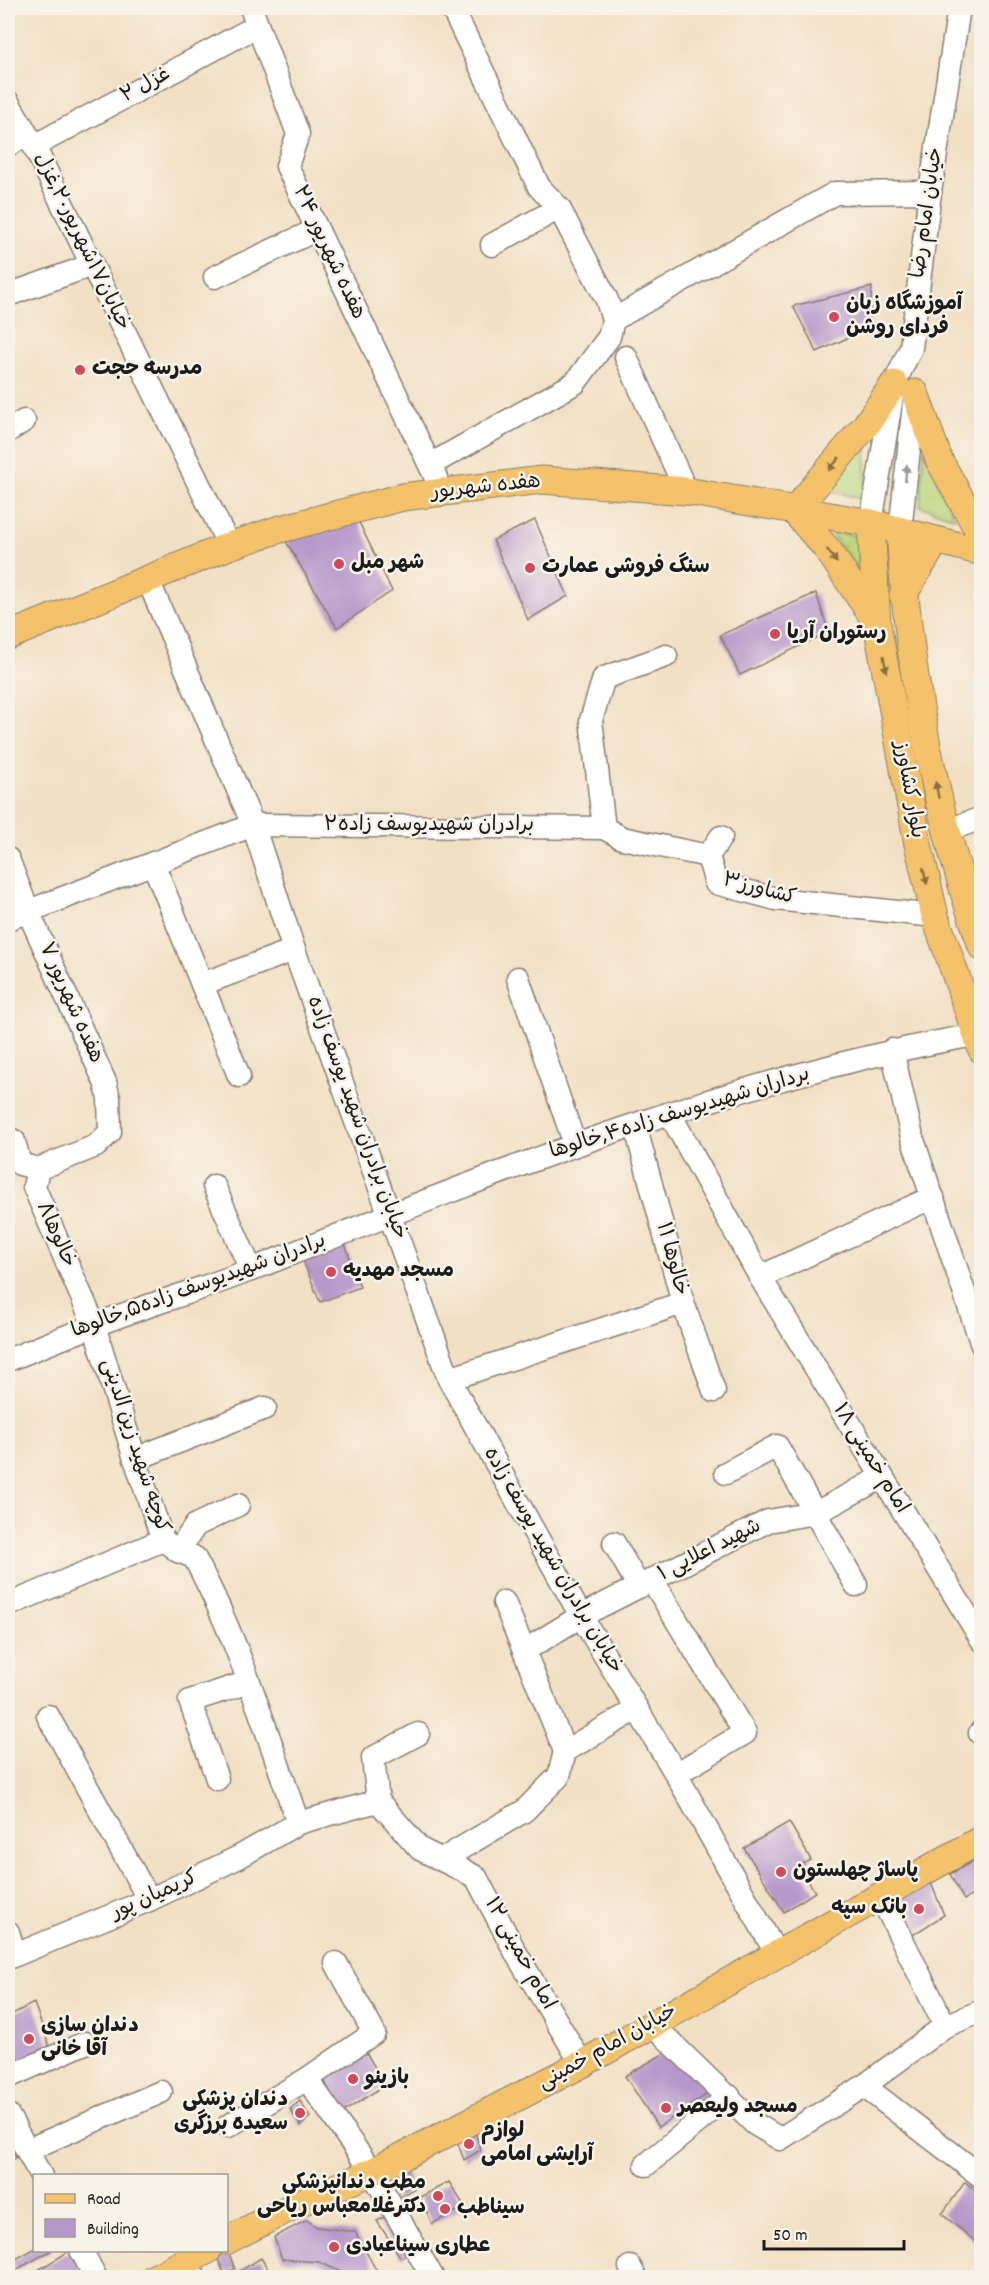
<svg xmlns="http://www.w3.org/2000/svg" width="989" height="2285" viewBox="0 0 989 2285" font-family="Dekko,'Playpen Sans Arabic',sans-serif">
	<rect width="100%" height="100%" fill="#f7f3e8"/>
	<filter id="ink" filterUnits="userSpaceOnUse"><feTurbulence type="fractalNoise" baseFrequency=".0167" numOctaves="2"/><feDisplacementMap in="SourceGraphic" scale="12" xChannelSelector="R" yChannelSelector="G"/><feConvolveMatrix kernelMatrix="1 2 1 2 8 2 1 2 1" color-interpolation-filters="sRGB"/></filter>
	<filter id="wash" filterUnits="userSpaceOnUse"><feTurbulence type="fractalNoise" baseFrequency=".008" numOctaves="4" result="noise"/><feDisplacementMap in="SourceGraphic" scale="24" xChannelSelector="R" yChannelSelector="G"/><feGaussianBlur stdDeviation="1.35" result="paint"/><feColorMatrix in="noise" values="0 0 0 0 0 0 0 0 0 0 0 0 0 0 0 0 0 1.4 0 .05"/><feComposite in="paint" operator="in"/></filter>
	<g filter="url(#wash)">
		<rect width="100%" height="100%" fill="#f2e0c4"/>
		<!-- green -->
		<g fill="#bbd67b" stroke="#6c794c" stroke-width="1.5">
			<path d="M867,443l-2,57 -39,-11z"/>
			<path d="M924,448l31,70 -35,-12z"/>
			<path d="M829,531l29,5 4,40z"/>
		</g>
		<g id="blocks">
			<!-- building -->
			<g fill="#b698cb">
				<path d="M872,287l-3,41 -52,24 -24,-46z"/>
				<path d="M357,518l35,73 -55,37 -53,-90z"/>
				<path d="M535,520l33,76 -40,24 -35,-80z"/>
				<path d="M816,593l13,39 -89,43 -20,-40z"/>
				<path d="M345,1244l15,43 -40,15 -18,-44z"/>
				<path d="M789,1822l22,38 -12,5 16,27 -31,20 -40,-64z"/>
				<path d="M981,1857v33l-17,10 -14,-26z"/>
				<path d="M931,1883l13,32 -36,23 -15,-34z"/>
				<path d="M34,2003l16,45 -31,13 -11,-30v-15z"/>
				<path d="M363,2047l22,38 -43,28 -22,-40z"/>
				<path d="M672,2049l44,39 -58,39 -33,-51z"/>
				<path d="M300,2101l10,16 -9,9 -11,-17z"/>
				<path d="M473,2127l8,23 -17,10 -8,-22z"/>
				<path d="M8,2142l8,16 -8,4z"/>
				<path d="M401,2165l13,24 -17,10 -11,-25z"/>
				<path d="M449,2182l16,25 -33,17 -12,-27z"/>
				<path d="M965,2182l16,13v51l-39,-32z"/>
				<path d="M392,2213l21,37 -12,8 -24,-37z"/>
				<path d="M307,2220l10,7 38,5 25,45h-28l-33,-15 -37,-3 -8,-22z"/>
				<path d="M34,2249l18,1 -36,20 -4,-9z"/>
				<path d="M71,2250l14,27h-63l8,-2z"/>
				<path d="M228,2251l7,18 -11,4 -7,-17z"/>
				<path d="M261,2258l12,19h-43z"/>
			</g>
		</g>
	</g>
	<g filter="url(#ink)">
		<use href="#blocks" fill-opacity="0" stroke="#877e70" stroke-width="1.5"/>
		<g fill="none" stroke-linecap="round" stroke-linejoin="round">
			<defs>
				<g id="minor">
					<path d="M251,8l47,126 -11,32 149,312"/>
					<path d="M8,102l26,44 195,400"/>
					<path d="M8,145l18,-10"/>
					<path d="M34,146l223,-120"/>
					<path d="M492,245l67,-37"/>
					<path d="M215,277l101,-47"/>
					<path d="M8,295l84,-30"/>
					<path d="M613,320l222,-127 95,-1"/>
					<path d="M626,357l60,134"/>
					<path d="M8,431l16,-10"/>
					<path d="M430,465l145,-82 34,-46 4,-17 -6,-20 -48,-92 -20,-21 -87,-179"/>
					<path d="M871,523l23,-139 17,-36 19,-156 29,-184"/>
					<path d="M900,531l15,-137"/>
					<path d="M148,580l105,245 41,125 155,429 132,237 95,158 100,179"/>
					<path d="M604,828l-13,-108 13,-42 62,-22"/>
					<path d="M945,831l37,-13"/>
					<path d="M708,856l13,-19"/>
					<path d="M8,859l20,52 77,171 4,16 1,34 -14,14 -58,23 -4,18 60,138 41,134 28,81 15,11 16,6c45,84 73,176 104,266"/>
					<path d="M153,863l86,213"/>
					<path d="M8,919l245,-94 351,3 18,10 86,18 8,27 60,16 159,17"/>
					<path d="M518,978l57,167"/>
					<path d="M202,984l92,-34"/>
					<path d="M892,1050l20,87 70,208"/>
					<path d="M670,1114l90,163 222,363"/>
					<path d="M635,1125l48,178 31,88"/>
					<path d="M8,1138l6,3 6,23 18,5"/>
					<path d="M214,1186l37,84"/>
					<path d="M760,1277l173,-80"/>
					<path d="M8,1360c28,-11 56,-23 85,-34 53,-21 108,-36 160,-57 235,-93 472,-190 722,-234"/>
					<path d="M449,1379l234,-76"/>
					<path d="M135,1459l130,-51"/>
					<path d="M726,1473l51,-27 79,139"/>
					<path d="M614,1543l25,44"/>
					<path d="M178,1551l18,-26 42,-20"/>
					<path d="M652,1580l93,153 -69,41"/>
					<path d="M504,1602l61,149"/>
					<path d="M8,1605l155,-65"/>
					<path d="M524,1651l57,-35 187,-95 48,-8 66,-36"/>
					<path d="M48,1716l101,184"/>
					<path d="M980,1733l2,-1"/>
					<path d="M565,1751l72,-42"/>
					<path d="M217,1779l-27,-78 59,-19"/>
					<path d="M378,1801l-5,-43 45,-24"/>
					<path d="M443,1859l81,-48 35,-35 6,-25"/>
					<path d="M880,1895l65,131"/>
					<path d="M8,1932l7,23"/>
					<path d="M8,1958l141,-58 90,-43 59,-34 80,-22 42,48 56,28 41,78 65,109"/>
					<path d="M653,2025l102,99 25,15 84,-53 81,-60 37,-15"/>
					<path d="M8,2077l77,-34"/>
					<path d="M307,2079l65,93 61,106"/>
					<path d="M864,2086l118,91"/>
					<path d="M8,2115l33,61"/>
					<path d="M228,2126l79,-47 67,-46 -38,-70"/>
					<path d="M27,2150l134,-58"/>
					<path d="M646,2165l83,-69"/>
					<path d="M81,2250l15,28"/>
					<path d="M180,2265l15,13"/>
					<path d="M630,2267l6,11"/>
				</g>
				<g id="major">
					<path d="M915,393l24,67 43,77"/>
					<path d="M871,523l6,101 41,220 17,72 47,134"/>
					<path d="M900,531c8,141 35,282 82,416"/>
					<path d="M903,595l33,-54"/>
					<path d="M875,620l-47,-70 -34,-39 72,-86 28,-41"/>
					<path d="M8,636l221,-90 48,-16 126,-33 139,-17 144,11 185,32 111,29"/>
					<path d="M226,2241l69,-36 77,-33 210,-108 400,-225"/>
					<path d="M154,2278l54,-28"/>
				</g>
			</defs>
			<!-- minor casing -->
			<use href="#minor" stroke="#877e70" stroke-width="25"/>
			<!-- major casing -->
			<use href="#major" stroke="#877e70" stroke-width="29"/>
			<!-- minor -->
			<use href="#minor" stroke="#fff" stroke-width="22"/>
			<!-- major -->
			<use href="#major" stroke="#f4c26a" stroke-width="27"/>
		</g>
		<!-- one-way arrows -->
		<defs><path id="oneway-solid" d="M-6-.8H1V-3.2L6.5 0L1 3.2V.8H-6Z" transform="scale(1.5)"/></defs>
		<g fill="#886f43">
			<use href="#oneway-solid" transform="translate(834 464) rotate(130)"/>
			<use href="#oneway-solid" transform="translate(832 556) rotate(54)"/>
			<use href="#oneway-solid" transform="translate(885 664) rotate(80)"/>
			<use href="#oneway-solid" transform="translate(937 790) rotate(-101)"/>
			<use href="#oneway-solid" transform="translate(925 876) rotate(76)"/>
		</g>
		<use fill="#999" href="#oneway-solid" transform="translate(906 473) rotate(-84)"/>
	</g>
	<!-- markers -->
	<g fill="#d1495b" stroke="#f7f3e8" stroke-width="2">
		<circle cx="834" cy="317" r="6"/>
		<circle cx="80" cy="370" r="6"/>
		<circle cx="339" cy="564" r="6"/>
		<circle cx="530" cy="568" r="6"/>
		<circle cx="775" cy="634" r="6"/>
		<circle cx="331" cy="1272" r="6"/>
		<circle cx="781" cy="1872" r="6"/>
		<circle cx="919" cy="1909" r="6"/>
		<circle cx="29" cy="2039" r="6"/>
		<circle cx="353" cy="2079" r="6"/>
		<circle cx="666" cy="2108" r="6"/>
		<circle cx="300" cy="2113" r="6"/>
		<circle cx="469" cy="2144" r="6"/>
		<circle cx="438" cy="2196" r="6"/>
		<circle cx="445" cy="2209" r="6"/>
		<circle cx="334" cy="2247" r="6"/>
	</g>
	<g text-anchor="middle" dominant-baseline="central" stroke-width="5" stroke-linejoin="round" paint-order="stroke">
		<!-- street labels -->
		<g font-size="21" fill="#1c1c1c" stroke="#f7f3e8">
			<text transform="translate(146 86) rotate(-28)">غزل ۲</text>
			<text transform="translate(928 213) rotate(-82)">خیابان امام رضا</text>
			<text transform="translate(81 242) rotate(64)">خیابان۱۷شهریور۲۰,غزل</text>
			<text transform="translate(328 253) rotate(65)">هفده شهریور ۲۴</text>
			<text transform="translate(486 488) rotate(-6)">هفده شهریور</text>
			<text transform="translate(908 790) rotate(80)">بلوار کشاورز</text>
			<text x="429" y="826">برادران شهیدیوسف زاده۲</text>
			<text transform="translate(759 890) rotate(15)">کشاورز۳</text>
			<text transform="translate(70 1003) rotate(66)">هفده شهریور ۷</text>
			<text transform="translate(680 1114) rotate(-17)">برداران شهیدیوسف زاده۴,خالوها</text>
			<text transform="translate(356 1118) rotate(70)">خیابان برادران شهید یوسف زاده</text>
			<text transform="translate(55 1235) rotate(66)">خالوها۸</text>
			<text transform="translate(671 1259) rotate(75)">خالوها ۱۱</text>
			<text transform="translate(199 1287) rotate(-20)">برادران شهیدیوسف زاده۵,خالوها</text>
			<text transform="translate(134 1446) rotate(72)">کوچه شهید زین الدینی</text>
			<text transform="translate(870 1459) rotate(58)">امام خمینی ۱۸</text>
			<text transform="translate(710 1551) rotate(-27)">شهید اعلایی ۱</text>
			<text transform="translate(552 1561) rotate(60)">خیابان برادران شهید یوسف زاده</text>
			<text transform="translate(155 1896) rotate(-24)">کریمیان پور</text>
			<text transform="translate(519 1954) rotate(61)">امام خمینی ۱۲</text>
			<text transform="translate(608 2048) rotate(-29)">خیابان امام خمینی</text>
		</g>
		<!-- poi labels -->
		<g font-size="21" font-weight="bold" fill="#1c1c1c" stroke="#f7f3e8" text-anchor="start">
			<text x="846" y="305">آموزشگاه زبان<tspan x="846" dy="24">فردای روشن</tspan></text>
			<text x="92" y="370">مدرسه حجت</text>
			<text x="351" y="564">شهر مبل</text>
			<text x="542" y="568">سنگ فروشی عمارت</text>
			<text x="787" y="634">رستوران آریا</text>
			<text x="343" y="1272">مسجد مهدیه</text>
			<text x="793" y="1872">پاساژ چهلستون</text>
			<text x="907" y="1909" text-anchor="end">بانک سپه</text>
			<text x="41" y="2027">دندان سازی<tspan x="41" dy="24">آقا خانی</tspan></text>
			<text x="365" y="2079">بازینو</text>
			<text x="288" y="2101" text-anchor="end">دندان پزشکی<tspan x="288" dy="24">سعیده برزگری</tspan></text>
			<text x="678" y="2108">مسجد ولیعصر</text>
			<text x="481" y="2132">لوازم<tspan x="481" dy="24">آرایشی امامی</tspan></text>
			<text x="426" y="2184" text-anchor="end">مطب دندانپزشکی<tspan x="426" dy="24">دکترغلامعباس ریاحی</tspan></text>
			<text x="457" y="2209">سیناطب</text>
			<text x="346" y="2247">عطاری سیناعبادی</text>
		</g>
	</g>
	<!-- margin -->
	<rect width="989" height="2285" fill="none" stroke="#f7f3e8" stroke-width="30"/>
	<!-- legend -->
	<rect x="33" y="2174" width="195" height="78" fill="#f7f3e8" stroke="#9f9d96" stroke-width="1.5"/>
	<rect x="45" y="2194" width="30" height="9" fill="#f4c26a" stroke="#9f9d96" stroke-width="1.5"/>
	<text x="87" y="2204" font-size="18" fill="#1c1c1c">Road</text>
	<rect x="45" y="2219" width="30" height="18" fill="#b698cb" stroke="#9f9d96" stroke-width="1.5"/>
	<text x="87" y="2234" font-size="18" fill="#1c1c1c">Building</text>
	<!-- scale -->
	<path d="M764 2240v9h140v-9" fill="none" stroke="#1c1c1c" stroke-width="3"/>
	<text x="773" y="2240" font-size="18" fill="#1c1c1c" stroke="#f7f3e8" stroke-width="4.5" paint-order="stroke">50 m</text>
</svg>
